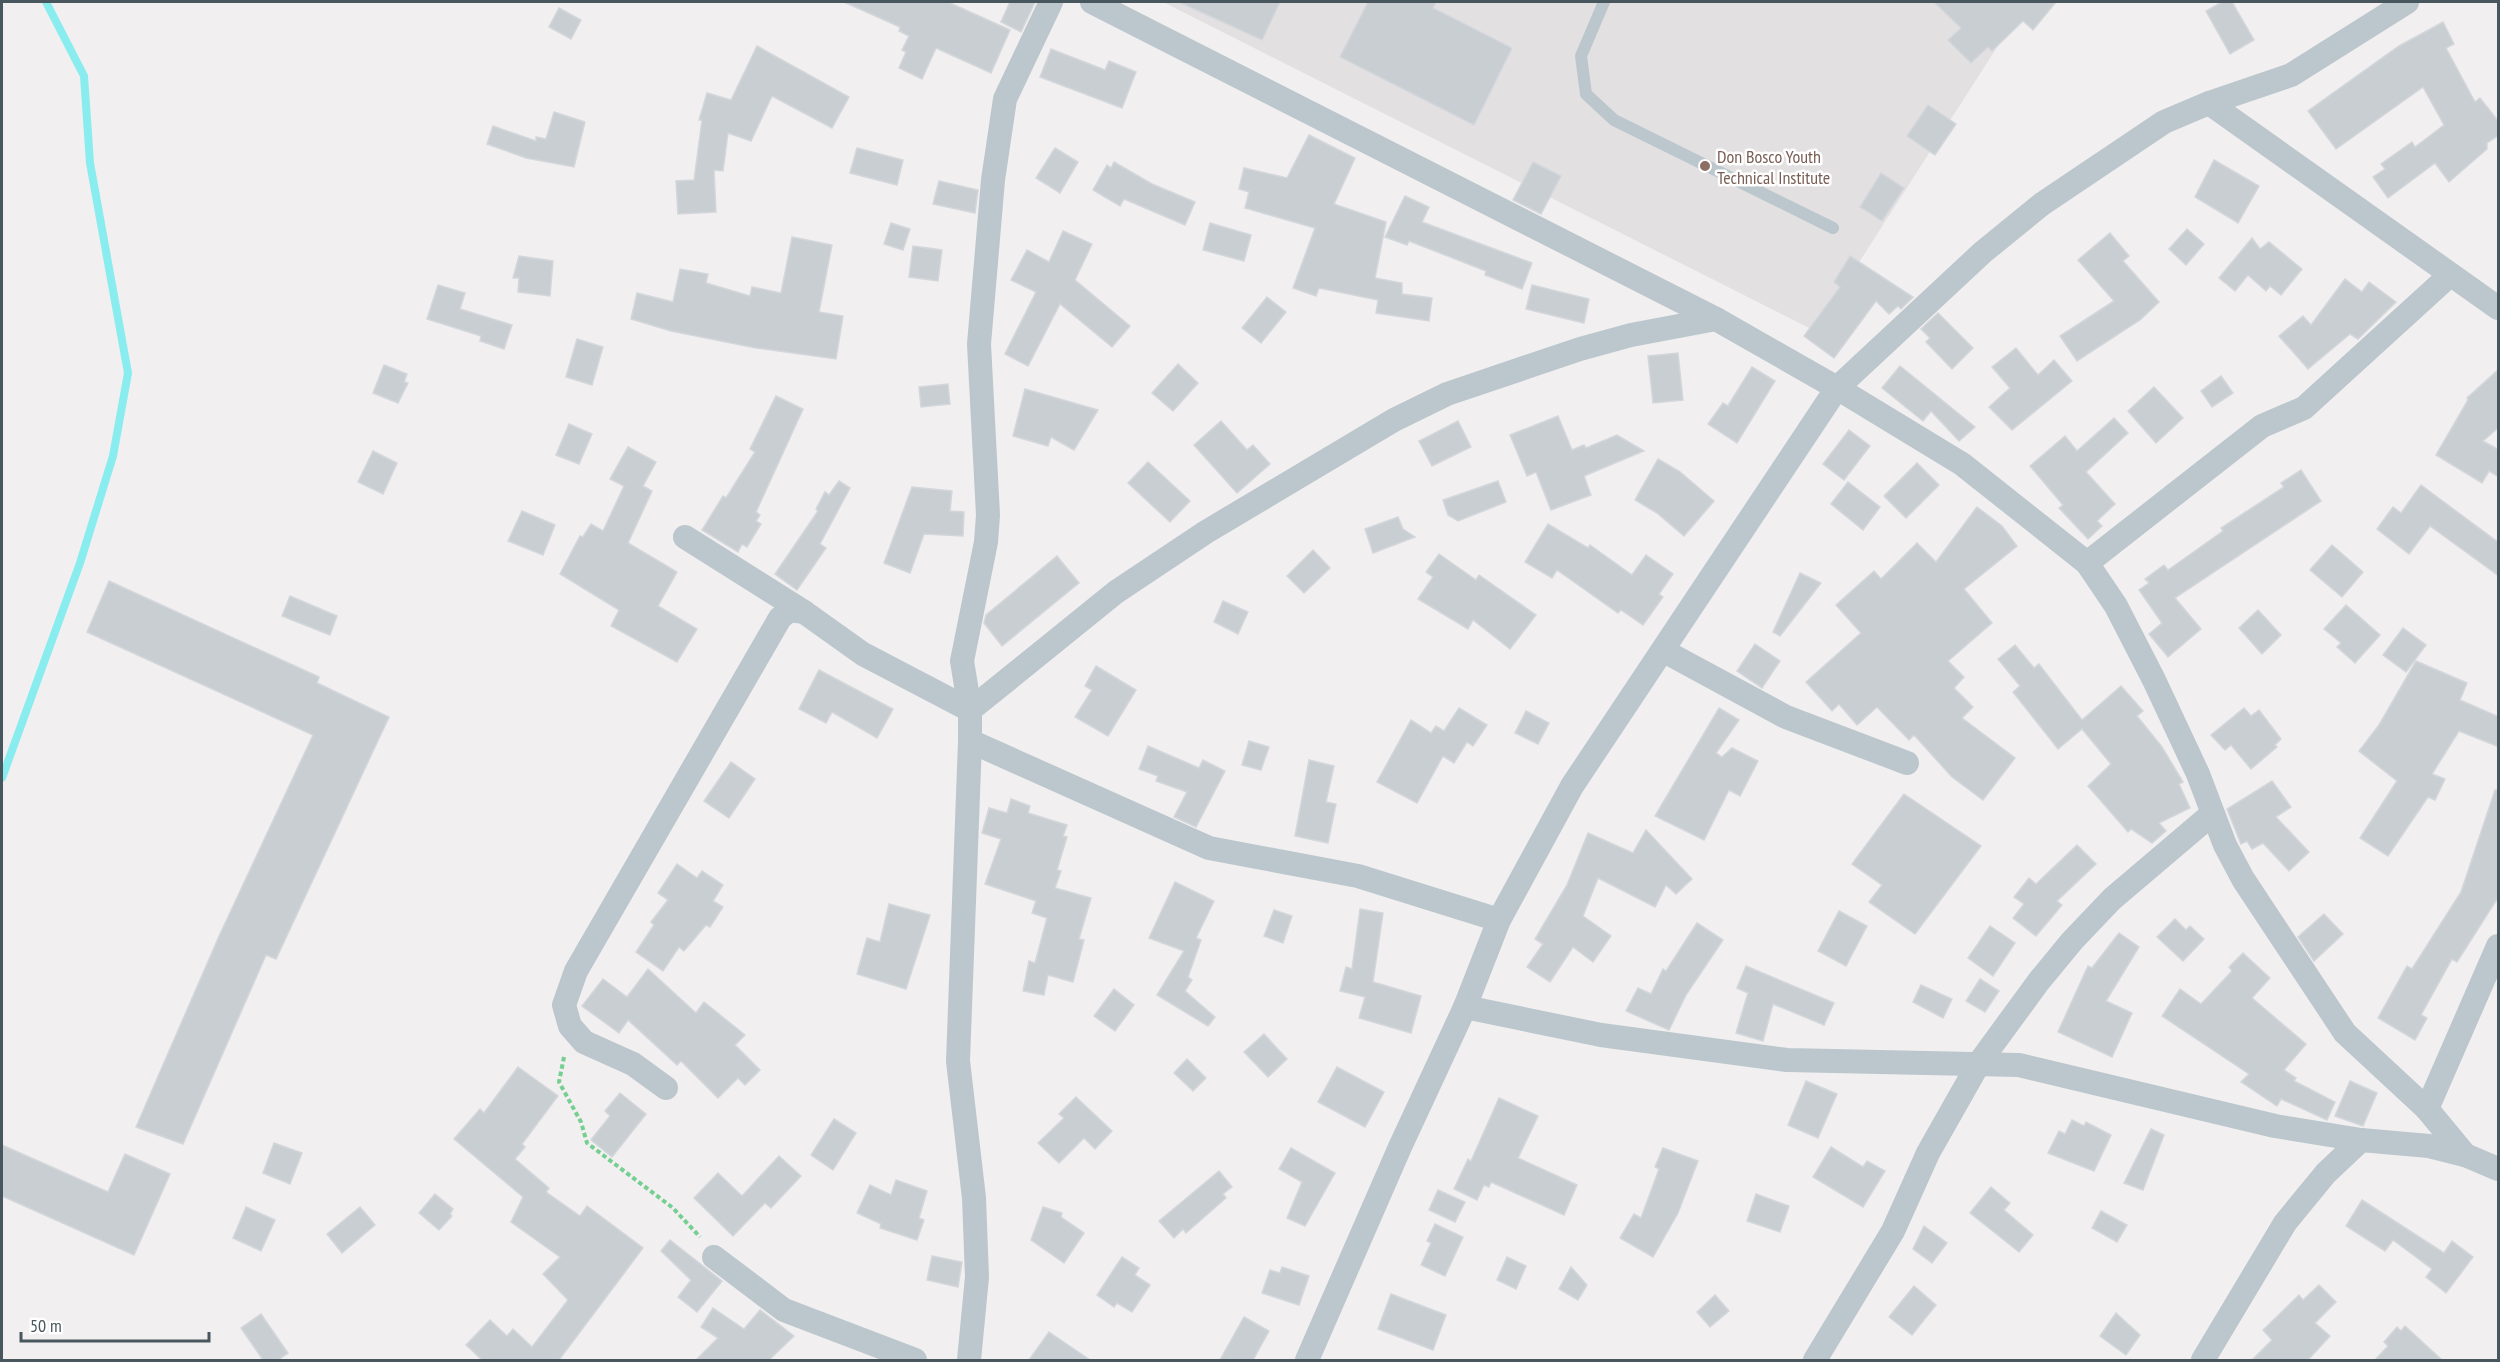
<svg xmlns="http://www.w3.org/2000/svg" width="2500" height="1362" viewBox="0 0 2500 1362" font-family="'PT Sans Narrow',sans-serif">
	<rect width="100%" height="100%" fill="#f2eff0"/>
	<!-- education -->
	<path fill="#e3e0e2" d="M1163,2h863l-211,329z"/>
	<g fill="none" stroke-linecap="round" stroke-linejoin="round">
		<!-- stream -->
		<path stroke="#89ecee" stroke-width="8" d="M2,778l78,-215 33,-107 15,-83 -38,-210 -6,-87 -38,-74"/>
	</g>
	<!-- building -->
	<g fill="#c9ced2" stroke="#d3d7db" stroke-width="1.5">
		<path d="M844,2h104l62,28 -19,43 -55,-25 -14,31 -23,-11 7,-16 -4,-2 7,-14 -10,-5 1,-4z"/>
		<path d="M1010,2h25l-14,30 -20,-10z"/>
		<path d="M1179,2h101l-18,38z"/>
		<path d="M1368,2h68l-3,6 79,40 -38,77 -134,-68z"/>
		<path d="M1934,2h122l-23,28 -10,-9 -31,30 -4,-4 -17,16 -23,-23 13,-12z"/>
		<path d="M2222,2h10l22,38 -24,14 -24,-43z"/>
		<path d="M559,8l22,12 -10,19 -22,-12z"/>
		<path d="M2443,22l11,22 -8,4 29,54 5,-4 19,24v13l-12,8v6l-38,33 -14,-19 -47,35 -15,-21 12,-8 -4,-5 31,-22 3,5 29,-22 -21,-38 -87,62 -28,-38 91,-65z"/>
		<path d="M757,46l92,51 -17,31 -60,-32 -21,45 -23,-8 -5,38 -9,-1 2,42 -38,2 -2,-33 18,-1 8,-60h-3l8,-27 24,7z"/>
		<path d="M1051,49l54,21 4,-9 27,11 -14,36 -82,-31z"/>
		<path d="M1928,105l28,19 -21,31 -28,-19z"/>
		<path d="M554,112l31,10 -11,45 -48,-9 -39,-14 6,-18 43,15v-4l10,2z"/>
		<path d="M1309,135l46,23 -21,46 52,18 -11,56 27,5v11l30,4 -3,23 -53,-8 2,-13 -59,-12 -3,8 -23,-8 22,-60 -70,-20 4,-16 -10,-3 5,-21 43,10z"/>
		<path d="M857,148l46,12 -6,25 -47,-12z"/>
		<path d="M1055,148l23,14 -18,31 -24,-15z"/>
		<path d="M2214,160l45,26 -21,37 -43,-26z"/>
		<path d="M1114,162l38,22 43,18 -10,23 -61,-26 -4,7 -27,-16 14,-25 4,3z"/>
		<path d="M1533,162l28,14 -20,38 -28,-14z"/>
		<path d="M1881,173l23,15 -22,33 -22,-14z"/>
		<path d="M939,181l39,9 -3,23 -42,-9z"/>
		<path d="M1405,196l24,11 -7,15 110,41 -10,26 -37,-14 1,-4 -77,-30 -2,4 -22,-8z"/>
		<path d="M891,223l19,6 -7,21 -19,-6z"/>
		<path d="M1210,223l41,12 -7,26 -41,-11z"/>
		<path d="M2187,229l17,15 -18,21 -17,-16z"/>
		<path d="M1063,231l29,13 -17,36 55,46 -18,21 -52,-43 -32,62 -23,-12 31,-62 -25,-12 16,-30 22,12z"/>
		<path d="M2110,233l19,23 -6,5 36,41 -19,18 -63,41 -17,-25 54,-35 -36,-41z"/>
		<path d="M792,237l40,8 -13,67 24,4 -7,43 -80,-11 -85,-17 -40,-12 6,-26 36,9 7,-33 28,5 -2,9 44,13 2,-9 29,6z"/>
		<path d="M2252,238l8,11 9,-7 33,27 -21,26 -11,-9 -4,5 -18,-16 -13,16 -16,-13z"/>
		<path d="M913,246l29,4 -4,31 -29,-4z"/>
		<path d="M519,256l34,5 -3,35 -32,-4 1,-14h-6z"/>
		<path d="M1850,256l63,41 -12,12 -3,-3 -9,8 -13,-13 -42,57 -30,-22 36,-49 -6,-5z"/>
		<path d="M2345,279l17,13 7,-10 27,20 -38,37 -8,-5 -42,35 -29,-33 24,-20 8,9z"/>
		<path d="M438,285l27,8 -5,16 52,16 -8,24 -24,-8 1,-5 -54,-17z"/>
		<path d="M1532,285l57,14 -5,24 -58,-14z"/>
		<path d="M1267,297l19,15 -25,31 -19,-15z"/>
		<path d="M1938,313l35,35 -21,21 -26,-27 4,-4 -9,-9z"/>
		<path d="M577,339l26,8 -11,38 -26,-8z"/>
		<path d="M2016,348l22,27 16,-15 18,21 -60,49 -23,-23 21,-19 -18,-21z"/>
		<path d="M1678,353l5,47 -30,3 -5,-47z"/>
		<path d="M1178,364l20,19 -25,28 -21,-18z"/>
		<path d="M384,365l23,9 -3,8 4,1 -10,20 -25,-10z"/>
		<path d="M1900,366l21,17 54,44 -16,14 -28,-30 -8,10 -41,-33z"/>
		<path d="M1752,367l23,14 -38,62 -29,-19 15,-21 5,3z"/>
		<path d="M2499,369v58l-16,14 16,9v27l-10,-6 -7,12 -46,-28 32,-55 -1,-2z"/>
		<path d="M2221,376l12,17 -21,14 -11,-16z"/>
		<path d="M948,384l2,20 -29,3 -2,-20z"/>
		<path d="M2154,387l29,31 -27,25 -28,-32z"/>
		<path d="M1025,389l73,21 -24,40 -23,-13 -3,9 -35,-10z"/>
		<path d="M776,396l27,13 -47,103 4,3 -4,6 5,3 -14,23 -5,-3 -4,8 -36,-22 21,-34 3,2 29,-46 -5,-3z"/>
		<path d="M1558,416l14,34 12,-5 2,3 31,-13 27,16 -60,25 7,19 -40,15 -15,-38 -9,4 -17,-41z"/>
		<path d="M2114,418l14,15 -42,39 29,32 -18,17 5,5 -14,13 -29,-31 4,-3 -33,-39 35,-30 12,15z"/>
		<path d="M1221,421l26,29 6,-5 17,19 -33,29 -43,-48z"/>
		<path d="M1458,421l13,26 -39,19 -13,-25z"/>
		<path d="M569,424l23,10 -13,30 -23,-9z"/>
		<path d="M1849,430l21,16 -26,34 -21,-16z"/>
		<path d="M628,447l28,15 -13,24 9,5 -24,52 49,29 -19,34 39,23 -20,33 -66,-36 8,-16 -59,-36 20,-38 3,1 8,-13 12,7 21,-45 -14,-7z"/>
		<path d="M373,451l24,12 -14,31 -25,-12z"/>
		<path d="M1658,459l21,12 35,30 -30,35 -27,-23 -22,-13z"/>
		<path d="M1148,462l42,39 -20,21 -42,-39z"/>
		<path d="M1917,463l22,22 -33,33 -22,-22z"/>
		<path d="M2301,470l20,31 -146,97 26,31 -33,28 -19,-23 13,-11 -23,-33 10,-7 -4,-4 19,-14 4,5 55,-39 -2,-3 63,-41 -3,-4z"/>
		<path d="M839,481l11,7 -30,56 6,4 -29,42 -22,-16 43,-63 -2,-2 9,-17 4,3z"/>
		<path d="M1498,481l8,21 -48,19 -10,-6 -5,-15z"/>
		<path d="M1848,482l32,25 -17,23 -32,-26z"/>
		<path d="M2421,485l78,58v33l-69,-50 -21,28 -32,-25 16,-22 8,6z"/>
		<path d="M912,487l40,4 -2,20 14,1 -1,24 -39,-2 -14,39 -26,-10z"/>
		<path d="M1977,507l25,19 15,20 -53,43 28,34 -44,38 16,16 -10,11 19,19 -11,11 53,40 -32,42 -31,-23 -38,-42 -5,5 -32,-33 -20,18 -18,-21 -7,7 -26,-29 55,-49 -25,-28 38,-34 7,8 36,-36 19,19z"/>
		<path d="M522,511l33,14 -12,30 -35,-14z"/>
		<path d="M1398,517l5,12 12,8 -42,16 -8,-24z"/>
		<path d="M1548,524l40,24 2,-3 42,30 14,-20 27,19 -14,20 4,3 -20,28 -22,-15 -3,3 -61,-43 -5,8 -27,-16z"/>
		<path d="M2332,545l31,27 -21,25 -32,-27z"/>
		<path d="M1313,550l17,18 -26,25 -17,-17z"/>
		<path d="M1439,554l37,26 3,-5 57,40 -26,34 -37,-29 -5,9 -50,-30 15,-22 -7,-5z"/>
		<path d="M1057,556l22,27 -77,63 -18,-23 2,-8z"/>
		<path d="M1800,573l21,10 -41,53 -7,-4z"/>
		<path d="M109,581l210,96 -2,6 72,34 -113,242 -10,-4 -83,189 -47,-17 84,-193 93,-199 -226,-103z"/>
		<path d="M290,596l47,20 -7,19 -48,-19z"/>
		<path d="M1223,601l25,11 -10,22 -24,-12z"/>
		<path d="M2346,605l34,30 -25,28 -18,-16 4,-4 -17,-14z"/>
		<path d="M2258,610l23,25 -19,19 -23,-26z"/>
		<path d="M2403,628l23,17 -20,27 -23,-17z"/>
		<path d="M1755,644l25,17 -18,27 -25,-17z"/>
		<path d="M2015,645l19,23 5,-4 43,56 39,-34 22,25 -6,5 25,31 21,35 -4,2 11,24 -31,15 7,8 -14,12 -21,-14 -3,3 -40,-46 23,-22 -29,-35 -24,20 -45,-57 7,-6 -22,-27z"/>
		<path d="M2416,661l51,22 -7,17 39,17v30l-40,-16 -27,43 13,5 -10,21 -7,-3 -40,59 -28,-18 37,-57 -38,-30 20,-26z"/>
		<path d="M1096,666l40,24 -28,46 -33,-19 17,-27 -7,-4z"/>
		<path d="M819,670l74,39 -16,29 -45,-26 -6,11 -27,-14z"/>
		<path d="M1459,708l28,17 -14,21 -6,-4 -13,21 -11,-7 -26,47 -40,-21 34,-62 20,13 5,-7 8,5z"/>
		<path d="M1719,708l20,12 -23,33 6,4 10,-9 26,13 -18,35 -11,-6 -25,50 -49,-24z"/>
		<path d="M2244,708l7,8 8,-6 22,29 -6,6 2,2 -26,22 -20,-24 -6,5 -14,-15z"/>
		<path d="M1526,711l23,12 -11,21 -23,-11z"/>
		<path d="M1249,741l20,6 -8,23 -19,-5z"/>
		<path d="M1148,746l51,22 4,-8 22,11 -29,56 -22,-10 13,-25 -31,-11 2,-5 -19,-7z"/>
		<path d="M1309,760l25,6 -8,36 10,2 -8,39 -33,-7z"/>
		<path d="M731,762l24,17 -26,39 -25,-17z"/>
		<path d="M2272,781l19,26 -15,10 33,35 -20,19 -26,-28 -11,6 -5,-8 -6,3 -14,-35z"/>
		<path d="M2495,790h4v106l-42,66 -5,-3 -31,56 6,3 -12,22 -37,-22 29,-52 5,3 49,-77z"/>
		<path d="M1904,794l77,52 -66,88 -46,-32 13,-17 -30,-21z"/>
		<path d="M1011,799l19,7 -2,7 39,12 -4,11 4,1 -10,33 4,1 -6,17 36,10 -12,41 5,1 -11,42 -25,-7 -4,20 -21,-4 6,-30 6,2 12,-45 -15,-5 4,-12 -51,-17 16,-45 -19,-6 7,-25 18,5z"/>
		<path d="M1646,830l46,49 -16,15 -10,-9 -11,22 -57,-29 -15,38 28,20 -18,26 -20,-15 -23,35 -23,-15 16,-23 -8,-5 32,-54 21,-52 45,20z"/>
		<path d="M2077,845l19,19 -39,37 5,4 -26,31 -23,-18 11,-14 -10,-7 15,-19 7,6z"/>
		<path d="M677,864l20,14 5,-7 21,14 -10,16 10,6 -13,20 -4,-2 -22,26 -5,-4 -16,24 -27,-19 18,-27 -3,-3 17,-22 -10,-7z"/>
		<path d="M1175,882l39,19 -18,37 5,2 -13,37 4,3 -7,11 30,26 -7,9 -51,-31 27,-44 -35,-13z"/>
		<path d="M889,904l41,11 -24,74 -49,-15 10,-36 13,4z"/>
		<path d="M1360,909l23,4 -10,69 48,14 -10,37 -52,-15 6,-21 -25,-6 6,-24 6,2z"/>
		<path d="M1274,910l18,6 -9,27 -19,-7z"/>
		<path d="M1839,911l28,15 -21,40 -28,-15z"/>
		<path d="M2324,914l19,20 -29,27 -16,-24z"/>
		<path d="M2175,919l11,11 4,-4 14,13 -21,22 -26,-24z"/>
		<path d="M1697,923l26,17 -37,55 -17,35 -43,-19 12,-23 13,6 12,-25 3,2z"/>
		<path d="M1990,926l25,17 -22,33 -25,-18z"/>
		<path d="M2119,933l20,14 -33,54 26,12 -20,44 -54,-25 30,-66 4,2z"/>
		<path d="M2243,953l27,25 -18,20 54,46 -22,26 12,8 -2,3 41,21 -8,18 -46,-21 -4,7 -36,-24 8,-8 -87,-58 18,-27 21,15 31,-33 -3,-4z"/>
		<path d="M1746,966l88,37 -10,22 -51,-21 -10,37 -27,-8 12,-40 -11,-5z"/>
		<path d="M648,969l48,44 8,-11 41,33 -10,10 25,25 -15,15 -7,-7 -20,20 -37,-37 -4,4 -49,-45 -9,13 -37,-27 21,-27 24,18z"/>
		<path d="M1980,979l19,12 -14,21 -19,-11z"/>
		<path d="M1921,985l31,14 -9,19 -30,-16z"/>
		<path d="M1114,989l20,16 -19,26 -21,-15z"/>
		<path d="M1264,1034l23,25 -19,18 -24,-25z"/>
		<path d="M1187,1059l19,19 -13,13 -19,-18z"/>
		<path d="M518,1067l40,29 -36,48 3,3 -10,12 34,29 -3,4 34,24 7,-10 56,42 -84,112h-77l-16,-15 24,-25 17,16 6,-7 19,18 36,-47 -25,-26 17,-17 -49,-35 12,-25 -69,-58 26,-30 4,4z"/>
		<path d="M1337,1067l47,25 -19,35 -47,-25z"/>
		<path d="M1806,1081l31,13 -19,44 -30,-13z"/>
		<path d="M2350,1081l27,12 -14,33 -28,-10z"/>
		<path d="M620,1093l26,21 -34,43 -21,-17 19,-24 -5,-5z"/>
		<path d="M1076,1097l36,34 -17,18 -11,-11 -25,25 -21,-20 26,-25 -5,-4z"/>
		<path d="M1499,1098l39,18 -20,42 59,27 -13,30 -73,-33 -2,5 -5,-2 -7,15 -23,-11 14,-30 3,2z"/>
		<path d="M834,1119l22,14 -23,37 -22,-15z"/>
		<path d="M2072,1120l12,6 2,-4 25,13 -17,36 -46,-18 11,-22 6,3z"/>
		<path d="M2151,1129l13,6 -21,55 -19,-7z"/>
		<path d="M274,1143l28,10 -12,31 -27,-11z"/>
		<path d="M2,1145l106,47 17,-38 45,20 -36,81 -132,-59z"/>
		<path d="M1831,1147l32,20 4,-6 18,10 -22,36 -50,-30z"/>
		<path d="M1291,1148l44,25 -30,53 -18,-8 15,-36 -23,-13z"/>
		<path d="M1663,1148l35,13 -20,52 -25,44 -33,-19 14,-24 7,4 18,-49 -4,-2z"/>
		<path d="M779,1156l22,20 -30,32 -6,-5 -32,33 -39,-38 24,-25 24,23z"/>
		<path d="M1219,1171l13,16 -9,7 3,4 -40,35 -3,-4 -9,9 -15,-17z"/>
		<path d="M896,1180l31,11 -8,27 5,2 -7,20 -37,-12 1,-4 -24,-11 13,-28 21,10z"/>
		<path d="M1991,1187l19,16 -6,7 29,25 -14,17 -49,-39z"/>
		<path d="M1438,1190l27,12 -10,20 -26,-12z"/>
		<path d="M435,1194l18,15 -3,5 2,2 -13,14 -20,-17z"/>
		<path d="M1756,1194l33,12 -9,26 -33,-11z"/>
		<path d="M2362,1200l82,53 8,-12 21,16 -27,36 -20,-16 6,-8 -39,-29 -8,11 -39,-25z"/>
		<path d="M246,1207l29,13 -14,31 -28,-13z"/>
		<path d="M360,1207l15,18 -33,28 -15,-19z"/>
		<path d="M1043,1207l19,6 -1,4 23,16 -20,30 -33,-23z"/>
		<path d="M2101,1211l26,14 -10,17 -25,-14z"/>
		<path d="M1435,1224l28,13 -18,39 -24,-11 10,-22 -4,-2z"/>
		<path d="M1924,1226l23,17 -15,20 -19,-14z"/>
		<path d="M670,1240l52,41 -25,31 -19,-15 13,-17 -30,-29z"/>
		<path d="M932,1256l30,6 -4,25 -31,-7z"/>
		<path d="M1122,1257l17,11 -4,7 15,10 -18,27 -15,-9 -3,4 -17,-12z"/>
		<path d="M1507,1257l19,9 -10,23 -19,-9z"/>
		<path d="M1282,1267l27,9 -10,29 -37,-12 8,-23 10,3z"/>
		<path d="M1571,1267l16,18 -9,15 -19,-11z"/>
		<path d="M2319,1285l17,17 -21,21 15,13 -22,24h-56l20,-20 -9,-10 36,-35 4,5z"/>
		<path d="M1914,1286l22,19 -24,30 -23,-18z"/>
		<path d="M1391,1294l55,21 -13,35 -55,-21z"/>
		<path d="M1715,1295l14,16 -19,16 -13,-15z"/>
		<path d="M713,1308l31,21 16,-19 34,26 -25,24h-73l22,-22 -17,-11z"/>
		<path d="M2116,1313l24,22 -14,20 -26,-19z"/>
		<path d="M261,1314l27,39 -10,7h-15l-22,-32z"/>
		<path d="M1244,1317l25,14 -16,29h-33z"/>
		<path d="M2405,1326l37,34h-67l13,-14 -4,-4 13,-15 4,4z"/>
		<path d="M1049,1332l41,28h-61z"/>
	</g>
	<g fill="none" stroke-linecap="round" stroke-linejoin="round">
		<!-- path -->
		<path stroke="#74cf90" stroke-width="4" stroke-dasharray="4.5 3" stroke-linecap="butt" d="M564,1057l-5,25 22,40 6,21 86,65 27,29"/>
		<!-- lane -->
		<path stroke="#bbc7cc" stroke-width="12" d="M1604,2l-23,54 5,38 28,26 219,108"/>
		<!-- street -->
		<g stroke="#bbc7cc" stroke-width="24">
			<path d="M1092,2l624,317 121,69 125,76 125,99 29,43 38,74 44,94 27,71 18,34 102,154 82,76 38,46"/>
			<path d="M2209,103l289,205"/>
			<path d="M685,537l119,75"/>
			<path d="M2087,563l175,-137 42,-18 146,-133"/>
			<path d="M1664,651l122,66 121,46"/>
			<path d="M970,741l239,107 149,28 141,44"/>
			<path d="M1465,1007l136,28 186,25 232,5 256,61 86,14 68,6 36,9 33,14"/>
			<path d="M666,1088l-33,-24 -49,-22 -14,-16 -6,-21 12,-34 204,-353 10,-8 14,2 59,42 107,56 146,-118 90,-60 188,-112 53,-26 133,-45 51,-14 85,-16"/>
			<path d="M2427,1109l71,-163"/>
			<path d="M714,1257l70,53 131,50"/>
			<path d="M969,1360l8,-83 -3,-79 -16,-137 12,-320v-31l-8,-49 24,-119 2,-27 -9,-171 14,-164 12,-81 46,-97"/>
			<path d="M1307,1360l93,-213 65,-140 34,-87 73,-134 265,-398 146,-136 59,-48 122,-82 45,-19 82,-28 116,-73"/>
			<path d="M1815,1360l78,-129 35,-78 51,-90 60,-82 33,-40 40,-42 100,-85"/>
			<path d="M2203,1360l82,-137 41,-50 35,-33"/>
		</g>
	</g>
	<!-- markers -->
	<circle fill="#8d6e63" stroke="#fff" stroke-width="2" cx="1705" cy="166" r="6"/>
	<g text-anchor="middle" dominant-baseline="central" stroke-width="5" stroke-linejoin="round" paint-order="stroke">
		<!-- education labels -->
		<g font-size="18" fill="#785e54" stroke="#fff" text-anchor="start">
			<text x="1717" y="156">Don Bosco Youth<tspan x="1717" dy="21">Technical Institute</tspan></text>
		</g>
	</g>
	<!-- border -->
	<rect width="2500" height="1362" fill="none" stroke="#47575d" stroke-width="6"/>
	<!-- scale -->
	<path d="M21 1332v9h188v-9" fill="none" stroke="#47575d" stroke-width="3"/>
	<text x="30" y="1332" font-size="18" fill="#47575d" stroke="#ffffff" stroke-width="4.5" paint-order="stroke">50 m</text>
</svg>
